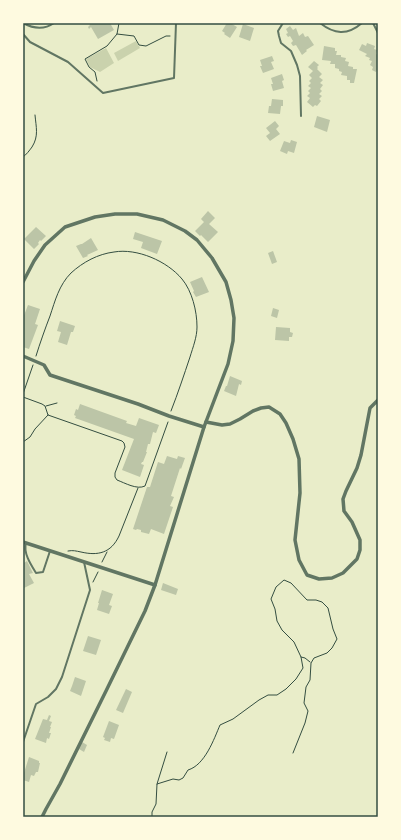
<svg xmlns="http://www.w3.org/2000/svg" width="401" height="840" viewBox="0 0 401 840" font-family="Manrope,sans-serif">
	<rect width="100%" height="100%" fill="#e9edc9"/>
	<!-- green -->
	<g fill="#cad2ad">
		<path d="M136,41l4,7 -22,13 -4,-8z"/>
		<path d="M106,48l8,15 -14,9 -10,-5 -4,-8z"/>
	</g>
	<!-- building -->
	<g fill="#bcc5a7">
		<path d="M89,23h21l4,7 -16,9 -7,-12 -2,2 -1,-2 2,-2z"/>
		<path d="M227,23h6l-1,1 5,3 -7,11 -6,-4 1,-1 -3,-2z"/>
		<path d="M243,24l11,4 -4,13 -11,-4z"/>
		<path d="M290,26l3,4 3,-2 3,8 4,-3 2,4 3,-1 6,9 -8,5 1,1 -5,4 -6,-10 -3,1 -2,-3 2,-2 -3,-5 -2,1 -2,-3 2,-1 -2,-4z"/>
		<path d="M367,43l8,3 -1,3 3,1 -1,4 2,1v15h-1l-1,2 -4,-2 1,-3 -3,-2 2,-4 -3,-1 1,-2 -5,-2 2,-2 -8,-4 3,-6 4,2z"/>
		<path d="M324,46l11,2v3h2l-1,4h5v2l5,1 -1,3 4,1 -1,4 5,1v2h4l-3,14h-4v-3h-3v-4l-6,-1 1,-3 -3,-1v-2l-4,-1v-4h-5l1,-3 -9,-1z"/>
		<path d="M272,56l2,5 -3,1 3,7 -11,4 -3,-7h2l-2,-6z"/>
		<path d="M314,61l5,4 -2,2 1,1 -1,1 5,5 -3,3 4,3 -3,3 3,2 -3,4 2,2 -3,3 3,2 -3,3 2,2 -4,5 -2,-1 -2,2 -6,-5 3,-4 -3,-2 3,-3 -2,-2 3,-3 -3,-2 3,-3 -2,-2 3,-3 -3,-3 4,-4 -5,-4z"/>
		<path d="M282,74l2,6 -2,1 2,7 -11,3 -2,-7h2l-2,-6z"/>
		<path d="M272,99l11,1v6h-2l-1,8 -12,-1 1,-7h2z"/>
		<path d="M317,116l13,4 -3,12 -13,-5z"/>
		<path d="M275,121l4,5 -3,3 4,5 -10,7 -4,-5 4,-3 -4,-5z"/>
		<path d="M291,140l6,2 -3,11 -6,-2 -1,3 -7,-3 4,-10 6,2z"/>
		<path d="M208,211l7,7 -6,6 9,8 -10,10 -7,-7 -1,1 -5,-5 9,-9 -3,-3z"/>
		<path d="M36,227l10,9 -5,5 -1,-1 -2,3 1,1 -5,5 -10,-10z"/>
		<path d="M135,232l27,9 -5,13 -16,-6 2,-6 -10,-3z"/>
		<path d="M91,238l7,12 -11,5 1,1 -5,2 -7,-12 5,-2h1z"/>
		<path d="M273,251l4,11 -5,2 -4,-11z"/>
		<path d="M202,277l7,15 -13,5 -3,-5 1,-1 -4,-9z"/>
		<path d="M28,305l12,4 -5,15 3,1 -9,24 -6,-2v-29z"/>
		<path d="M273,308l6,2 -2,8 -6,-2z"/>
		<path d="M60,321l15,5 -2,6h-2l-4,13 -9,-3 3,-10 -4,-1z"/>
		<path d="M276,327l14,1v4l3,1 -1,4h-3v4l-14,-1z"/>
		<path d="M230,376l12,5 -1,4 -2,-1 -3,12 -12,-5 2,-5h1z"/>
		<path d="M80,404l47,17 -1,2 10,3 3,-8 20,7 -3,8 -3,-1 -3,12h-2l-2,8h1l-4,10h-1l-1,2 3,1 -4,12 -18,-7 12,-31 -59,-21 1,-2 -2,-1 2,-6 2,1z"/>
		<path d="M167,456l10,3 1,-3 7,2 -4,11 -1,-1 -9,28 3,1 -4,9 3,1 -9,27 -13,-5 -2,5 -8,-2v-2l-4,-1 -1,1 -3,-1 14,-42h3l8,-25 6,2z"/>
		<path d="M23,560l1,3 3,-2 6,12 -4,1 5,9 -10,5 -1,-2z"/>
		<path d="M163,583l15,6 -2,6 -15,-5z"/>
		<path d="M102,590l11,4 -4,11 3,1 -3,8 -12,-4 2,-7h-1z"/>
		<path d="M88,636l13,4 -5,15 -13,-4z"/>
		<path d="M75,677l11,4 -5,15 -11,-5 2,-5z"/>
		<path d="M126,689l6,3 -9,21 -7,-3z"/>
		<path d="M49,715l2,1 -2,5 3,1 -2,5h1l-2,6h2l-2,6 -2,-1 -1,5 -11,-4 8,-20 4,1z"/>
		<path d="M109,721l10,4 -5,14 -3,-1 -1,4 -6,-2 1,-2 -2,-1z"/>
		<path d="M82,742l5,3 -3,7 -5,-3z"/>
		<path d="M29,757l10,4v2h1l-2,9h-2l-2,4 -3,-1 -2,7 -6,-2v-4z"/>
	</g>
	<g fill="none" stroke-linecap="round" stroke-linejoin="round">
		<!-- path -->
		<g stroke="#344e41" stroke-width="1">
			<path d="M117,34l17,2 5,9 7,1 20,-10h4"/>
			<path d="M97,81l-2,-9 -6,-5 -4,-8 22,-13 10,-12 2,-11"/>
			<path d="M23,157c4,-3 6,-6 9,-10 7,-11 4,-20 3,-32"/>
			<path d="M36,356c4,-13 9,-27 14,-40 5,-15 9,-31 21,-43 12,-11 27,-19 43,-21 23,-4 53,9 68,27 10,12 15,32 15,48 0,10 -4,20 -7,30 -6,18 -12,36 -19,54"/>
			<path d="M23,394l10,-29"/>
			<path d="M23,397l19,7 3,2 3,9 74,26 2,2 1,4 -10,26v4l2,3c8,3 20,10 28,6l23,-64"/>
			<path d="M46,406l11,-3"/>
			<path d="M23,442l7,-5 5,-8 13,-14"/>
			<path d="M68,551c5,-1 8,0 13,1 17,4 30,1 38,-16l19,-48"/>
			<path d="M102,562l5,-10"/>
			<path d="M93,582l5,-10"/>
			<path d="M301,657l4,1 5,4"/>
			<path d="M157,784l10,-32"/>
			<path d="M152,817v-5l4,-8 1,-20 16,-5 6,1 4,-2 5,-8c17,-5 26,-31 32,-45l13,-6 26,-19 9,-5h9l9,-6 10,-10 7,-11 -2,-11 -7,-15 -12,-12 -5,-9 -2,-12 -4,-10 5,-12 8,-7 7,3 16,17h9l6,2 6,6 5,21 4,10 -5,9 -5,5 -13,5 -3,5 -1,17 -4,7 -2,16 4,8 -3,12 -12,30"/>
		</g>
		<!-- service -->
		<g stroke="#617663" stroke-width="2">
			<path d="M23,23c11,6 21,7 31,0"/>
			<path d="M283,23l-5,8 1,5 2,7 10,8 6,14 3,11 1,40"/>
			<path d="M320,23c14,11 27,13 42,0"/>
			<path d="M373,23l5,10"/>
			<path d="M23,34l7,8 38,20 35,31 71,-15 2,-55"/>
			<path d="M26,543c-3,10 5,22 10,30l7,-1 7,-21"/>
			<path d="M23,742l13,-38 12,-7 8,-8 6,-12 28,-87 -6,-28"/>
		</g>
		<!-- minor -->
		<g stroke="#617663" stroke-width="3.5">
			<path d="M23,282l11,-21 11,-16 20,-18 30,-10 20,-3h22l26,6 22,11 12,9 15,18 14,24 5,18 3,18 -1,23 -5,23 -24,63 -49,158 -10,26 -39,80 -46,93 -14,25 -4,8"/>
			<path d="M23,356l21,9 6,10 88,29 31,12 35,11"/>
			<path d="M206,422l16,3 8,-1 10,-5 13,-8 8,-3 8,-1 11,7 6,9 7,16 6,20 1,34 -5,47 4,20 8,15 12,4 13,-1 11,-5 14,-14 3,-9v-10l-8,-18 -8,-11 -1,-12 3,-8 11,-23 4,-13 9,-47 8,-8"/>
			<path d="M23,542l132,43"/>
		</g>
	</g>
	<!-- border -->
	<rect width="401" height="840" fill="none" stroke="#fefae0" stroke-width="48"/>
	<rect x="24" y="24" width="353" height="792" fill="none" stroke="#344e41" stroke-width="1.5"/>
</svg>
